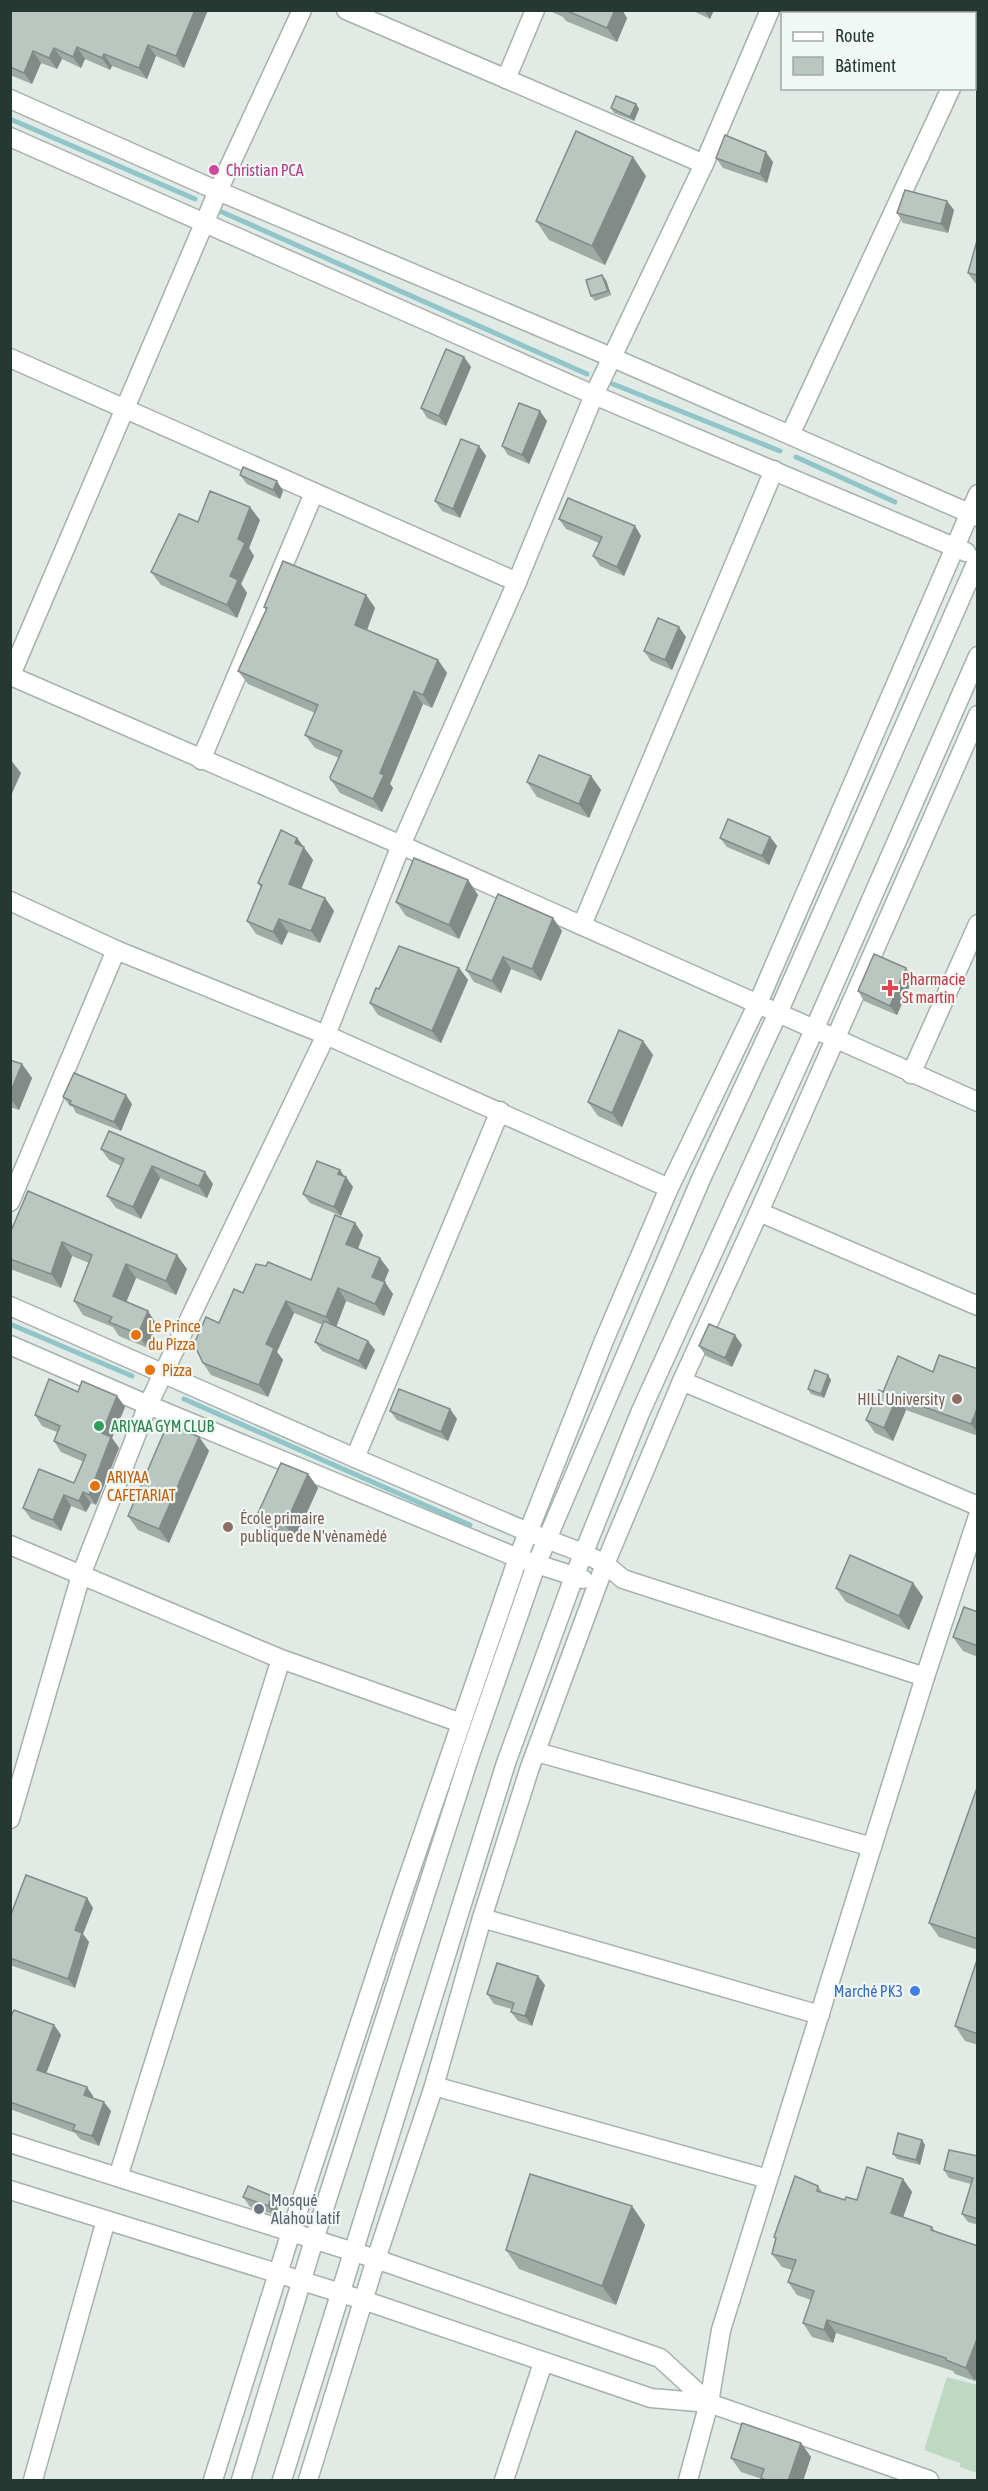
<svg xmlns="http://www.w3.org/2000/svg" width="988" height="2491" viewBox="0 0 988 2491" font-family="'Asap Condensed',sans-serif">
	<rect width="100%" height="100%" fill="#e1eae5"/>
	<!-- green -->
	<path fill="#bdd9c2" d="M947,2377l30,8v88l-17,-6v-4l-36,-13z"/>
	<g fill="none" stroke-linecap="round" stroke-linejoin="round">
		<!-- stream -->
		<g stroke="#90c5c9" stroke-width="5">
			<path d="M10,119l185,80"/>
			<path d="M222,212l365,162"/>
			<path d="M613,384l167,67"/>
			<path d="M796,457l99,45"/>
			<path d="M10,1324l122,52"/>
			<path d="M184,1399l286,126"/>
		</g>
		<defs>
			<g id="minor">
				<path d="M346,10l358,154"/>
				<path d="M974,39l4,-6"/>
				<path d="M506,79l29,-69"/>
				<path d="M10,99l208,92 393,166 367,160"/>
				<path d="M10,137l584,258 372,157"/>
				<path d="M10,358l507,224"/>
				<path d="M790,435l161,-347"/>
				<path d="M11,676l390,169 577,257"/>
				<path d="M10,677l208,-486 84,-181"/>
				<path d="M201,760l113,-267"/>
				<path d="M10,901l106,49 210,85 343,153"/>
				<path d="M582,925l192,-455"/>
				<path d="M911,1074l67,-150"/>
				<path d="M10,1202l106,-252"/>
				<path d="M759,1212l219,94"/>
				<path d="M10,1306l345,152 173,74 55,21 22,11 18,15 302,98"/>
				<path d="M10,1345l138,60 370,153 65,21"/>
				<path d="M682,1381l296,125"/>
				<path d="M355,1458l145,-347"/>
				<path d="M10,1545l271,114 180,64"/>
				<path d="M537,1752l335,95"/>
				<path d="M10,1819l71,-244 67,-170 178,-370 75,-190 116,-263 77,-187 110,-231 66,-154"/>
				<path d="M482,1918l338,97"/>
				<path d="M434,2086l334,93"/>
				<path d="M10,2143l366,116 284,99 49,45"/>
				<path d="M118,2177l163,-518"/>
				<path d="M10,2190l353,110 288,98 58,5 220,77"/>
				<path d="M33,2480l73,-260"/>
				<path d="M213,2480l78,-248 111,-337 116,-337 85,-215 66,-155 89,-185 220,-509"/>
				<path d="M241,2480l73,-240 156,-485 66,-190 165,-386 77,-166 200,-454"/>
				<path d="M282,2480l224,-717 68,-186 66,-164 174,-383 164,-374"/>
				<path d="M308,2480l68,-221 58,-173 48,-168 48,-151 75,-203 77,-183 77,-169 219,-497"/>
				<path d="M504,2480l39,-117"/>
				<path d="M688,2480l21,-77 12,-73 204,-653 53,-161"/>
			</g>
		</defs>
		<!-- minor casing -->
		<use href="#minor" stroke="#a5b1ab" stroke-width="21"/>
		<!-- minor -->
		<use href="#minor" stroke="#fff" stroke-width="18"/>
	</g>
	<!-- wall -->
	<g fill="#a0aba6">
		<path d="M10,10h198l-24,58 -28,-12 -9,23 -35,-13 -2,4 -25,-11 -4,9 -19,-9 -5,10 -16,-6 -9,21 -22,-9z"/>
		<path d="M551,10h71l5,8 -10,24 -51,-21 -3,-4 -11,-5z"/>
		<path d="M691,10h23l-4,9z"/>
		<path d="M636,104l3,5 -5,12 -20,-8 -3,-5z"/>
		<path d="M716,158l57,4 -6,21 -44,-15z"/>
		<path d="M646,176l-41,89 -56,-25 -13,-19z"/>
		<path d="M954,210l-6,23 -45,-10 -6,-10z"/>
		<path d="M978,237v47l-3,-1 -7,-10z"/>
		<path d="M606,280l5,15 -16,6 -4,-5z"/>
		<path d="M464,357l7,10 -25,59 -19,-8 -6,-10z"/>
		<path d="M547,421l-18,43 -21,-9 -6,-9z"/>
		<path d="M479,446l7,10 -26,62 -18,-7 -7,-10z"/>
		<path d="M240,475l43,16 -3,8 -33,-15z"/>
		<path d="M559,519l76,7 6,10 -17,40 -24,-10 -7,-10 6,-13 -33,-14z"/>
		<path d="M260,520l-11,28 5,8 -13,28 6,9 -10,25 -76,-33 -10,-13 47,-50z"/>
		<path d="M366,595l9,13 -8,22 71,30 9,13 -15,35 -9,-4 -33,80 3,4 -11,24 -42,-19 -9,-13 8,-22 -24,-10 -10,-13 10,-22 -67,-29 -10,-13 28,-61 -2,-3z"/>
		<path d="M686,637l-14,33 -21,-9 -7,-10z"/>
		<path d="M591,776l10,14 -12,28 -52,-21 -10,-15z"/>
		<path d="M770,837l7,9 -8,19 -42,-18 -7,-9z"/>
		<path d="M297,838l16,22 -12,29 24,9 9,13 -14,32 -32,-11 -6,13 -26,-11 -9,-13 14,-33 -3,-5z"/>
		<path d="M468,880l10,15 -19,44 -53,-23 -10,-14z"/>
		<path d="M553,918l9,13 -21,50 -30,-12 -10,24 -27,-11 -8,-12z"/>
		<path d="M459,968l9,12 -27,63 -63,-28 -8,-12 9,-14z"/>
		<path d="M913,978l-16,37 -33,-14 -6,-10z"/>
		<path d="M643,1041l10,14 -31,72 -24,-11 -10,-14z"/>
		<path d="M10,1060l12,4 10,14 -13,32 -9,-3z"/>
		<path d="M63,1097l69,7 -11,27 -45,-18 -3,-6 -3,-1z"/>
		<path d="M101,1149l112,35 -6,14 -47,-20 -19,41 -25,-11 -9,-12 14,-30 -12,-6z"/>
		<path d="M340,1170l4,6 2,1 7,10 -12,29 -31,-13 -7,-9z"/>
		<path d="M355,1223l8,12 -5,14 31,21 -5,12 9,12 -9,22 -38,-15 -10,26 39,23 -9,20 -44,-19 -7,-9 8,-17 -29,-12 -17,39 6,8 -15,37 -57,-22 -8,-12 16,-40 24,-30 68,-13z"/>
		<path d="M10,1230l177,39 -11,26 -40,-17 -10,24 31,23 -9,23 -29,-12 -6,-9 -30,-12 -9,-14 15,-38 -17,-7 -11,32 -51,-19z"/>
		<path d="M742,1345l-10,22 -26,-11 -7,-10z"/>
		<path d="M978,1369v67l-72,-26 -13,31 -18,-8 -9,-13 17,-28 50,-20z"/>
		<path d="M828,1375l3,5 -7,18 -13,-4 -3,-5z"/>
		<path d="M78,1392l39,4 8,11 -13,31 7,10 -23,57 -5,-2 -5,9 -15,-6 -10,25 -30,-12 -8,-11 51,-25 10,-21 -23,-10 -7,-11 3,-9 -15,-6 -7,-11z"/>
		<path d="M450,1409l7,10 -9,22 -51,-21 -7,-9z"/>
		<path d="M199,1437l10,14 -40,92 -31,-13 -10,-14z"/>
		<path d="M308,1474l10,14 -23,51 -27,-11 -10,-15z"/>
		<path d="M913,1583l10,14 -14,33 -63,-28 -10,-14z"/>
		<path d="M978,1612v45l-15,-6 -10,-14z"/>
		<path d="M978,1785v165l-39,-13 -10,-14z"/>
		<path d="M87,1898l6,10 -10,26 6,8 -14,46 -65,-23v-48z"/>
		<path d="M978,1957v88l-13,-4 -10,-15z"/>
		<path d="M545,1985l-13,41 -14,-5 -7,-9 1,-3 -18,-5 -7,-10z"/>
		<path d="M10,2018l44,7 7,10 -15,38 47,23v2l18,13 -12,35 -19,-7 -5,-6 -65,-24z"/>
		<path d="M922,2140l3,5 -5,20 -23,-6 -4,-5z"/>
		<path d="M978,2156v69l-10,-3 -6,-8 9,-30 -22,-6 -5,-8z"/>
		<path d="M903,2179l9,13 -9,25 29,10 3,4 43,15v128l-3,7 -20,-7 -2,-3 -117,-38 -3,10 -21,-6 -9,-14 8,-23 -14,-5 -9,-13 4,-12 -10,-3 -10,-13 4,-15 -2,-2 44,-51 5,7 22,7h12z"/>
		<path d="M243,2197l36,9 -4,9 -25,-8z"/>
		<path d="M632,2206l13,19 -29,80 -97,-36 -13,-19z"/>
		<path d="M801,2443l10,14 -8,24h-40l-1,-2 -21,-7 -10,-14z"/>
	</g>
	<!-- shaded-wall -->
	<g fill="#828b87">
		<path d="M195,10h13l-24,58 -8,-12z"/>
		<path d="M615,10h7l5,8 -10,24 -10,-14z"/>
		<path d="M704,10h10l-4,9z"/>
		<path d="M148,45l8,11 -9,23 -8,-11z"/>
		<path d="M77,47l8,12 -4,9 -8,-11z"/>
		<path d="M54,48l8,11 -5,10 -8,-11z"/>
		<path d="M33,51l8,12 -9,21 -8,-11z"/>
		<path d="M104,54l8,12 -2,4 -8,-12z"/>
		<path d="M636,104l3,5 -5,12 -4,-4z"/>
		<path d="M766,152l7,10 -6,21 -7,-9z"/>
		<path d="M633,157l13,19 -41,89 -13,-19z"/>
		<path d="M947,201l7,9 -6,23 -7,-9z"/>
		<path d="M602,275l4,5 5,15 -3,-4z"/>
		<path d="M464,357l7,10 -25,59 -7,-10z"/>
		<path d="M540,411l7,10 -18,43 -7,-9z"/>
		<path d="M479,446l7,10 -26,62 -7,-9z"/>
		<path d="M277,481l6,10 -3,8 -7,-9z"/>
		<path d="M250,507l10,13 -11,28 5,8 -13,28 6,9 -10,25 -10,-13 3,-29 8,-37z"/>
		<path d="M635,526l6,10 -17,40 -7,-9z"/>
		<path d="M366,595l9,13 -11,30 -9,-13z"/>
		<path d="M679,627l7,10 -14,33 -7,-10z"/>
		<path d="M438,660l9,13 -15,35 -9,-13z"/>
		<path d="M414,691l9,13 -33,80 3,4 -11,24 -9,-13 7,-26z"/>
		<path d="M10,759l11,14 -11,25z"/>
		<path d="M591,776l10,14 -12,28 -10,-14z"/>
		<path d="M770,837l7,9 -8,19 -7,-9z"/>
		<path d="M297,838l16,22 -15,37 -9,-13 6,-41z"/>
		<path d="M468,880l10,15 -19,44 -10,-14z"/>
		<path d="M325,898l9,13 -14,32 -9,-12z"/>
		<path d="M553,918l9,13 -21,50 -9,-12z"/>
		<path d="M279,919l9,13 -6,13 -9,-13z"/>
		<path d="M503,957l8,12 -10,24 -9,-12z"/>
		<path d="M459,968l9,12 -27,63 -9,-12z"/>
		<path d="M906,968l7,10 -16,37 -7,-9z"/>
		<path d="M643,1041l10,14 -31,72 -10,-14z"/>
		<path d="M22,1064l10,14 -13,32 -9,-12v-5z"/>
		<path d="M126,1095l6,9 -11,27 -7,-9z"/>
		<path d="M152,1166l8,12 -19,41 -8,-12z"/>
		<path d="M340,1170l6,9v-2l7,10 -12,29 -7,-9 4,-33z"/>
		<path d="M205,1172l8,12 -6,14 -8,-12z"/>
		<path d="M355,1223l8,12 -8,21 -9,-12z"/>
		<path d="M62,1242l10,14 -11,32 -10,-14z"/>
		<path d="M177,1255l10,14 -11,26 -10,-14z"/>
		<path d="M380,1258l9,12 -8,19 -9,-12z"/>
		<path d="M126,1264l10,14 -13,32 -10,-14z"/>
		<path d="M385,1282l8,12 -9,22 -9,-12z"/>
		<path d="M338,1288l8,13 -11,29 -9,-13z"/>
		<path d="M286,1301l8,12 -17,39 6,8 -15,37 -9,-12 7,-41z"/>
		<path d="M148,1311l9,14 -9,23 -10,-14z"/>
		<path d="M735,1335l7,10 -10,22 -7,-9z"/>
		<path d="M368,1341l7,9 -9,20 -7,-9z"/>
		<path d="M828,1375l3,5 -7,18 -3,-4z"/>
		<path d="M117,1396l8,11 -13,31 7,10 -23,57 -7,-10 13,-62z"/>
		<path d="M897,1397l9,13 -13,31 -9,-13z"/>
		<path d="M978,1406v27l-7,-9z"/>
		<path d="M450,1409l7,10 -9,22 -7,-9z"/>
		<path d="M199,1437l10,14 -40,92 -10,-14z"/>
		<path d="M308,1474l10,14 -23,51 -10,-14z"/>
		<path d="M83,1492l8,11 -5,9 -7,-11z"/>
		<path d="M64,1495l7,11 -10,25 -8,-11z"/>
		<path d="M913,1583l10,14 -14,33 -10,-14z"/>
		<path d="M87,1898l6,10 -10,26 6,8 -14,46 -7,-9 7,-49z"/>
		<path d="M538,1976l7,9 -13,41 -7,-10z"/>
		<path d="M54,2025l7,10 -17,44 -7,-9z"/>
		<path d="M87,2087l6,9 -2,9 -7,-10z"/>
		<path d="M104,2102l7,9 -12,35 -7,-10z"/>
		<path d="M922,2140l3,5 -5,20 -4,-5z"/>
		<path d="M903,2179l9,13 -12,34 -9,-13z"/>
		<path d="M272,2196l7,10 -4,9 -7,-9z"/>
		<path d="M632,2206l13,19 -29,80 -14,-19z"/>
		<path d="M827,2320l9,13 -3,10 -9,-13z"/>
		<path d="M978,2336v38l-3,7 -9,-13z"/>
		<path d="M801,2443l10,14 -8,24h-15z"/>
	</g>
	<!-- building -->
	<g fill="#bac7c1" stroke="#828b87" stroke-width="1.5">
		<path d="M10,10h185l-19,46 -28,-11 -9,23 -35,-14 -2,4 -25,-11 -4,10 -19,-9 -5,10 -16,-7 -9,22 -14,-6z"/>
		<path d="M565,10h50l-8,18z"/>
		<path d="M616,96l20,8 -6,13 -19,-9z"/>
		<path d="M576,131l57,26 -41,89 -56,-25z"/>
		<path d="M725,135l41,17 -6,22 -44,-16z"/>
		<path d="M905,190l42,11 -6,23 -44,-11z"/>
		<path d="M978,237v38l-10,-2z"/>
		<path d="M602,275l6,16 -17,5 -5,-16z"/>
		<path d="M446,349l18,8 -25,59 -18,-8z"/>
		<path d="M519,403l21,8 -18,44 -20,-9z"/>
		<path d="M461,439l18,7 -26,63 -18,-8z"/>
		<path d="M243,467l34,14 -4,9 -33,-15z"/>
		<path d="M210,491l40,16 -12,32 7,4 -15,33 8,4 -11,25 -76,-33 28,-58 19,8z"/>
		<path d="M568,498l67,28 -18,41 -24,-11 9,-19 -43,-18z"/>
		<path d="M283,561l83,34 -11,30 83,35 -15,35 -9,-4 -34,82 4,2 -11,24 -42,-19 -1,-3 12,-26 -37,-16 13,-30 -80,-34 29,-63 -3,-1z"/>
		<path d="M658,618l21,9 -14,33 -21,-9z"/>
		<path d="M539,755l52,21 -12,28 -52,-22z"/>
		<path d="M728,819l42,18 -8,19 -42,-18z"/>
		<path d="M281,830l16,8 -2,5 9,4 -15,37 36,14 -14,33 -32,-12 -6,13 -26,-11 15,-36 -4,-2z"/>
		<path d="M414,858l54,22 -19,45 -53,-23z"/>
		<path d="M498,894l55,24 -21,51 -29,-12 -11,24 -26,-11z"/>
		<path d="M399,946l60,22 -27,63 -62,-28 6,-15 3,1z"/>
		<path d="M874,954l32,14 -16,38 -32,-15z"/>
		<path d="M619,1030l24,11 -31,72 -24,-11z"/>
		<path d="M10,1060l12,4 -12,29z"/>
		<path d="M74,1073l52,22 -12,27 -44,-18 1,-3 -8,-4z"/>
		<path d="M109,1131l96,41 -6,14 -47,-20 -19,41 -26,-11 17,-37 -23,-10z"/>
		<path d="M317,1161l23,9 -2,4 8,3 -12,30 -31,-13z"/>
		<path d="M28,1191l149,64 -11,26 -40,-17 -13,32 35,15 -10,23 -29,-12 3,-5 -38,-16 18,-46 -30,-13 -11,32 -41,-15v-29l1,1z"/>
		<path d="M335,1215l20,8 -9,21 34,14 -8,19 13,5 -10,22 -37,-16 -12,29 -40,-16 -20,43 8,4 -15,37 -56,-22 -9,-19 12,-27 13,6 15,-34 9,4 13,-29 10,2 2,-4 43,18z"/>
		<path d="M324,1321l44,20 -9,20 -44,-19z"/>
		<path d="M709,1324l26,11 -10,23 -26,-12z"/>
		<path d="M939,1355l39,14v37l-7,18 -74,-27 -13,31 -18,-8 13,-30 4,2 15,-36 35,16z"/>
		<path d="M815,1370l13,5 -7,19 -13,-5z"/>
		<path d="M49,1379l29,13 4,-11 35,15 -15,37 9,4 -22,58 -6,-3 -4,9 -15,-6 -11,25 -30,-12 16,-39 35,14 12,-28 -32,-14 6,-15 -25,-11z"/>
		<path d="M399,1389l51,20 -9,23 -51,-21z"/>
		<path d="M168,1423l31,14 -40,92 -31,-13z"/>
		<path d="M281,1463l27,11 -23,51 -27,-12z"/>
		<path d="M850,1555l63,28 -14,33 -63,-28z"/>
		<path d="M964,1607l14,5v34l-25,-9z"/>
		<path d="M978,1785v154l-49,-16z"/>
		<path d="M26,1875l61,23 -12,32 7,3 -14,46 -58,-21v-41z"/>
		<path d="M978,1957v77l-23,-8z"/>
		<path d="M497,1963l41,13 -13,40 -14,-4 3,-9 -27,-9z"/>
		<path d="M14,2010l40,15 -17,45 50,17 -3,8 20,7 -12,34 -19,-6 2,-5 -65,-23v-84z"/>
		<path d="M898,2133l24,7 -6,20 -23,-6z"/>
		<path d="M949,2150l29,6v63l-16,-5 11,-36 -29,-8z"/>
		<path d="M867,2167l36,12 -12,34 41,14 -1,3 47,16v90l-12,32 -20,-8v-2l-119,-38 -3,10 -21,-7 11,-32 -26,-9 8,-22 -24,-6 4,-16 -2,-1 21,-61 23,10 -1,5 28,9 1,-3 11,3z"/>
		<path d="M530,2174l102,32 -30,80 -96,-36z"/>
		<path d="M248,2186l24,10 -4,10 -25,-9z"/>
		<path d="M742,2423l59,20 -13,38h-19l-8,-3 3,-9 -33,-11z"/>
	</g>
	<!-- markers -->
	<circle fill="#d1479c" stroke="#f1f7f4" stroke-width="2" cx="214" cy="170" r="6"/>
	<path fill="#e0444e" stroke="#f1f7f4" stroke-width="2" d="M887 979h6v6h6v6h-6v6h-6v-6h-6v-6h6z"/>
	<g fill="#e8710a" stroke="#f1f7f4" stroke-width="2">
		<circle cx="136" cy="1335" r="6"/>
		<circle cx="150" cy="1370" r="6"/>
		<circle cx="95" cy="1486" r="6"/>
	</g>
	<g fill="#8d6e63" stroke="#f1f7f4" stroke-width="2">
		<circle cx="957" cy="1399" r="6"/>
		<circle cx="228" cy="1527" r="6"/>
	</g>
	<circle fill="#2e9e5b" stroke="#f1f7f4" stroke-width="2" cx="99" cy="1426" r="6"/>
	<circle fill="#3f7fe0" stroke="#f1f7f4" stroke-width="2" cx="915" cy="1991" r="6"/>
	<circle fill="#6b7280" stroke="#f1f7f4" stroke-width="2" cx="259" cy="2209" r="6"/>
	<g text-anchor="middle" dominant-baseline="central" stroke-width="4.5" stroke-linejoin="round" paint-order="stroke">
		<!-- hotel labels -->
		<g font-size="16" fill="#b23c85" stroke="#f1f7f4" text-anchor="start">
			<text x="226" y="170">Christian PCA</text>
		</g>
		<!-- health labels -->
		<g font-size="16" fill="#be3a42" stroke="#f1f7f4" text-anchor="start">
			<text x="902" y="979">Pharmacie<tspan x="902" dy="18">St martin</tspan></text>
		</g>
		<!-- food labels -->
		<g font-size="16" fill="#c56008" stroke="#f1f7f4" text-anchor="start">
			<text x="148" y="1326">Le Prince<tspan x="148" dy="18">du Pizza</tspan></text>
			<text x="162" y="1370">Pizza</text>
			<text x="107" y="1477">ARIYAA<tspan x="107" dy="18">CAFETARIAT</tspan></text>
		</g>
		<!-- education labels -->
		<g font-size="16" fill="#785e54" stroke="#f1f7f4" text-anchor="end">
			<text x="945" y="1399">HILL University</text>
			<text x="240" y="1518" text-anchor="start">École primaire<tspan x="240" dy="18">publique de N'vènamèdé</tspan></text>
		</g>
		<!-- leisure labels -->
		<g font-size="16" fill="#27864d" stroke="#f1f7f4" text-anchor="start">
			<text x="111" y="1426">ARIYAA GYM CLUB</text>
		</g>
		<!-- shop labels -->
		<g font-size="16" fill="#366cbe" stroke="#f1f7f4" text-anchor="end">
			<text x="903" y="1991">Marché PK3</text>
		</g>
		<!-- worship labels -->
		<g font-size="16" fill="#5b616d" stroke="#f1f7f4" text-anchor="start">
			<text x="271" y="2200">Mosqué<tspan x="271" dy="18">Alahou latif</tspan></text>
		</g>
	</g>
	<!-- border -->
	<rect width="988" height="2491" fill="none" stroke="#243931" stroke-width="24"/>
	<!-- legend -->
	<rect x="781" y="12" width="195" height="78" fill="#f1f7f4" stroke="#9faba6" stroke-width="1.5"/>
	<rect x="793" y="32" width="30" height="9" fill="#ffffff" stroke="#9faba6" stroke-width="1.5"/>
	<text x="835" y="42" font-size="18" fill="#243931">Route</text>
	<rect x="793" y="57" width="30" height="18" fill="#bac7c1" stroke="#9faba6" stroke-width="1.5"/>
	<text x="835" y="72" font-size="18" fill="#243931">Bâtiment</text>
</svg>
